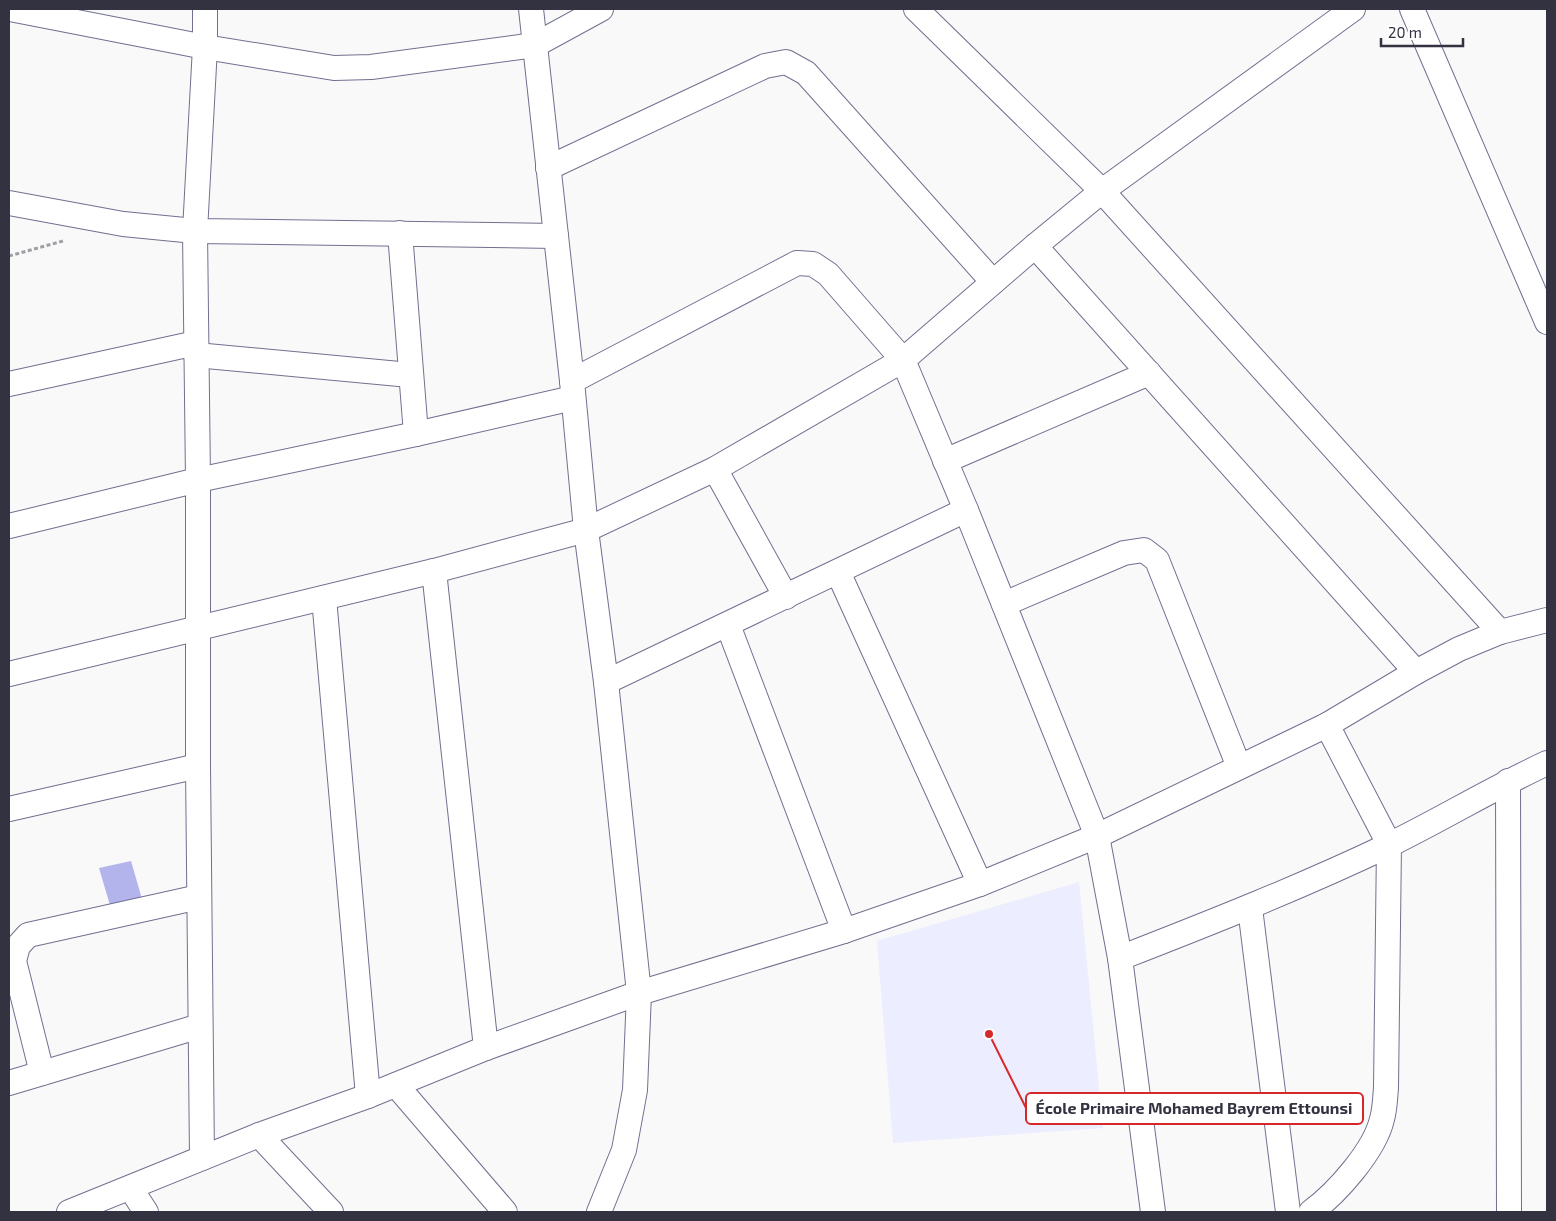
<svg xmlns="http://www.w3.org/2000/svg" width="1556" height="1221" viewBox="0 0 1556 1221" font-family="'Exo 2',sans-serif">
	<rect width="100%" height="100%" fill="#f9f9f9"/>
	<!-- built -->
	<path fill="#ecedfe" d="M1079,882l24,246 -210,15 -16,-202z"/>
	<!-- building -->
	<path fill="#b4b4ed" d="M131,861l13,45 -32,6 -13,-44z"/>
	<g fill="none" stroke-linecap="round" stroke-linejoin="round">
		<defs>
			<g id="minor">
				<path d="M10,9l195,38 129,21 37,-1 164,-22 66,-36"/>
				<path d="M531,9l41,372 14,149 20,152 33,311 -4,97 -11,60 -25,62"/>
				<path d="M916,9l186,182 398,441"/>
				<path d="M1412,9l135,313"/>
				<path d="M548,168l217,-102 21,-4 20,11 187,209"/>
				<path d="M9,203l114,21 72,7 361,5"/>
				<path d="M400,233l16,201"/>
				<path d="M1035,246l381,426"/>
				<path d="M196,355l214,20"/>
				<path d="M9,384l187,-41"/>
				<path d="M945,461l204,-88"/>
				<path d="M715,469l71,128"/>
				<path d="M9,526l189,-46 218,-46 157,-36"/>
				<path d="M434,571l52,477"/>
				<path d="M838,572l142,312"/>
				<path d="M324,598l44,498"/>
				<path d="M1004,604l120,-51 20,-3 13,10 82,207"/>
				<path d="M728,625l116,306"/>
				<path d="M9,674l425,-103 152,-41 129,-61 188,-109 -75,-86 -15,-10 -16,-1 -225,118"/>
				<path d="M606,682l360,-172"/>
				<path d="M1508,781l1,431"/>
				<path d="M9,809l189,-43"/>
				<path d="M1250,908l38,304"/>
				<path d="M1120,958c90,-35 181,-71 269,-113 53,-26 104,-57 158,-82"/>
				<path d="M42,1073l-28,-112 4,-15 10,-11 171,-38"/>
				<path d="M9,1083l191,-57"/>
				<path d="M396,1085l109,127"/>
				<path d="M259,1135l72,77"/>
				<path d="M202,1158l-4,-392v-286l-3,-249 10,-184v-38"/>
				<path d="M131,1189l15,23"/>
				<path d="M69,1212l190,-77 109,-39 118,-48 153,-55 205,-62 136,-47 117,-48 230,-111 89,-53 43,-23 41,-17 47,-12"/>
				<path d="M1153,1212l-33,-254 -23,-122 -131,-326 -63,-150 132,-114 67,-55 251,-182"/>
				<path d="M1311,1212c26,-19 64,-62 71,-93 3,-10 3,-21 4,-31l3,-244 -62,-119"/>
			</g>
		</defs>
		<!-- minor casing -->
		<use href="#minor" stroke="#707090" stroke-width="26"/>
		<!-- path -->
		<path stroke="#9f9fa5" stroke-width="3" stroke-dasharray="4 2.5" stroke-linecap="butt" d="M9,256l54,-15"/>
		<!-- minor -->
		<use href="#minor" stroke="#fff" stroke-width="24"/>
	</g>
	<!-- callouts -->
	<path fill="none" stroke="#d62828" stroke-width="2" d="M989 1034L1026 1108"/>
	<circle fill="#d62828" stroke="#fff" stroke-width="2" cx="989" cy="1034" r="5"/>
	<rect fill="#fff" stroke="#d62828" stroke-width="2" x="1026" y="1093" width="337" height="31" rx="5"/>
	<g font-size="16" text-anchor="middle" font-weight="bold" fill="#323240">
		<text x="1194" y="1114">École Primaire Mohamed Bayrem Ettounsi</text>
	</g>
	<!-- border -->
	<rect width="1556" height="1221" fill="none" stroke="#323240" stroke-width="20"/>
	<!-- scale -->
	<path d="M1381 38v8h82v-8" fill="none" stroke="#323240" stroke-width="2.5"/>
	<text x="1388" y="38" font-size="15" fill="#323240" stroke="#ffffff" stroke-width="4" paint-order="stroke">20 m</text>
</svg>
